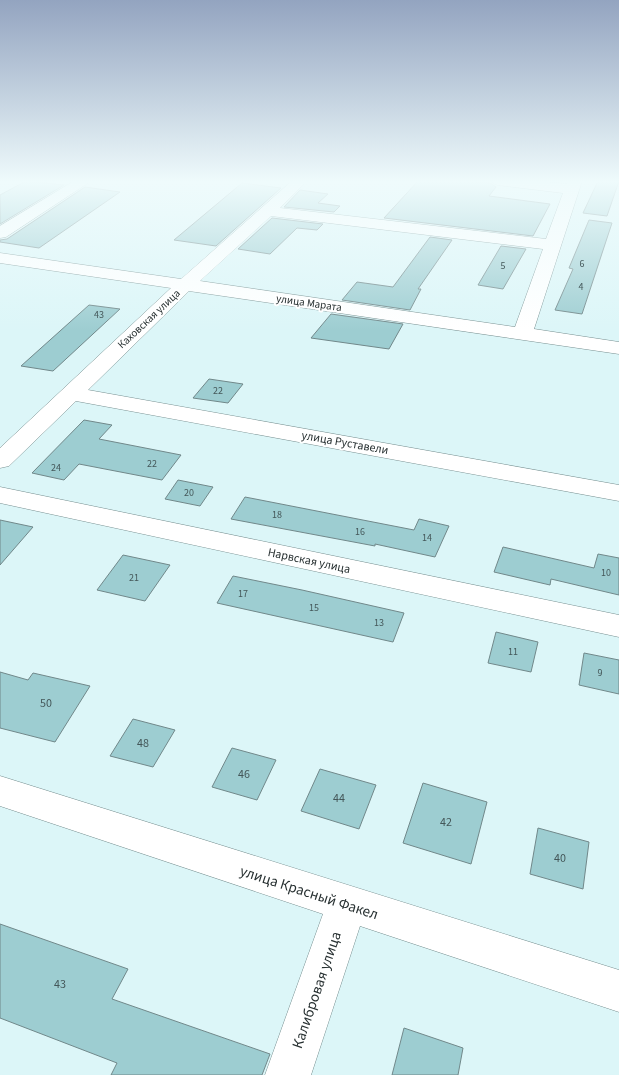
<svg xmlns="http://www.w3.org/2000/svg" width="619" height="1075" viewBox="0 0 619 1075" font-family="'Source Sans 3',sans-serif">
	<rect width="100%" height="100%" fill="#dcf6f8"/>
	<!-- building -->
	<g fill="#9dcdd1" stroke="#71888a">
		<path d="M26,181l38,4 -64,39v-29z"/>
		<path d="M418,181h51l21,2 6,4 -7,9 61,8 -17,32 -149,-18z"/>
		<path d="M598,181h21l-12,35 -24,-3z"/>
		<path d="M242,183l39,5 -65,58 -42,-6z"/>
		<path d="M85,187l35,5 -81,56 -39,-6v-2l7,-1z"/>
		<path d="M300,190l28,4 -10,9 22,3 -6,6 -50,-5z"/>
		<path d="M272,218l51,6 -6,6 -20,-2 -27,26 -32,-5z"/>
		<path d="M589,220l23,3 -30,91 -27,-4 18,-41 -4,-1z"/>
		<path d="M430,237l22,3 -34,49h3l-11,21 -68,-10 15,-18 36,5z"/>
		<path d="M501,246l25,3 -23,40 -25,-4z"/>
		<path d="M89,305l31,4 -67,62 -32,-5z"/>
		<path d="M331,314l72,10 -14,25 -78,-11z"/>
		<path d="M209,379l34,5 -15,19 -35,-5z"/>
		<path d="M84,420l28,5 -13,14 82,16 -19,25 -83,-16 -15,16 -32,-7z"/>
		<path d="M178,480l35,7 -13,19 -35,-7z"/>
		<path d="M245,497l169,33 5,-11 30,7 -14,31 -60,-13v2l-144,-27z"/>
		<path d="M0,520l33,7 -33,38z"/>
		<path d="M503,547l91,21 4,-14 21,4v37l-68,-16 -1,6 -56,-13z"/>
		<path d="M123,555l47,10 -25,36 -48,-11z"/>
		<path d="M233,576l69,14 102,23 -11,29 -176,-39z"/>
		<path d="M496,632l42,10 -7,30 -43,-9z"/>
		<path d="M584,653l35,7v34l-40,-9z"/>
		<path d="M0,672l28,8 5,-7 57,13 -35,56 -55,-14z"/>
		<path d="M133,719l42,11 -22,37 -43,-11z"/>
		<path d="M232,748l44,12 -19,40 -45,-13z"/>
		<path d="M320,769l56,16 -17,44 -58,-18z"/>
		<path d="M423,783l64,19 -16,62 -68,-21z"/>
		<path d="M538,828l51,14 -6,47 -53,-15z"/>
		<path d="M0,924l128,45 -16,30 158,55 -8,21h-151l6,-12 -117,-45z"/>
		<path d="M404,1028l59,20 -5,27h-66z"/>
	</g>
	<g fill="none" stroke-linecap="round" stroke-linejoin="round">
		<defs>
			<g id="minor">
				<path d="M74,181h17l-85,56 -6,1v-12z"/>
				<path d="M292,181h15l-27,27 266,31 17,-46 -66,-8 -7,-4h46l31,3 1,-3h14l-48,148 85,13v12l-430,-63 -101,99 531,95v16l-543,-100 -67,65 -9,2v-20l171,-160 -171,-25v-10l181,26zM271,216l272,33 -28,78 -315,-46z"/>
				<path d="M0,487l619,128v22l-619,-134z"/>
				<path d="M0,776l619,194v42l-259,-86 -49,149h-46l58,-161 -323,-108z"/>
			</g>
		</defs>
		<!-- minor casing -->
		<use href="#minor" stroke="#778f90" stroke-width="1"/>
		<!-- minor -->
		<use href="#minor" fill="#fff" fill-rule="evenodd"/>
	</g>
	<!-- sky -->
	<linearGradient id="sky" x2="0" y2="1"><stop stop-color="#93a4c0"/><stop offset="0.55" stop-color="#effbfc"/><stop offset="1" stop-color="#effbfc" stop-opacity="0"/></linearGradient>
	<rect width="619" height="331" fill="url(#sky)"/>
	<g text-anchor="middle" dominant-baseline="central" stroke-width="4" stroke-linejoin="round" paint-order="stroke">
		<!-- number labels -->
		<g font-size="10" fill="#445759">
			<text x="582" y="264">6</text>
			<text x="503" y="266">5</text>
			<text x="581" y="287">4</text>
			<text x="99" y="315">43</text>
			<text x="218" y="391">22</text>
			<text x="152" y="464">22</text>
			<text x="56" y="468">24</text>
			<text x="189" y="493">20</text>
			<text x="277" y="515">18</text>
			<text x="360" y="532">16</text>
			<text x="427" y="538">14</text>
			<text x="606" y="573">10</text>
			<text x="134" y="578">21</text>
			<text x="243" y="594">17</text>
			<text x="314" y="608">15</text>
			<text x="379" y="623">13</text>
			<text x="513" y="652">11</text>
			<text x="600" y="673">9</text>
		</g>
		<!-- far-street labels -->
		<g font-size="11" fill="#273031" stroke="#fff">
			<text transform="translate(309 303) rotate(8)">улица Марата</text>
			<text transform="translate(149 319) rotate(-43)">Каховская улица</text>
		</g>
		<!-- street labels -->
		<g font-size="12" fill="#273031" stroke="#fff">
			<text transform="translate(345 443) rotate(10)">улица Руставели</text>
			<text transform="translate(309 561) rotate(12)">Нарвская улица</text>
		</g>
		<!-- near-number labels -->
		<g font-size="12" fill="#445759">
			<text x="46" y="703">50</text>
			<text x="143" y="743">48</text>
			<text x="244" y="774">46</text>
			<text x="339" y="798">44</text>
			<text x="446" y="822">42</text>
			<text x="560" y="858">40</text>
			<text x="60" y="984">43</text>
		</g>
		<!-- near-street labels -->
		<g font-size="15" fill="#273031" stroke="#fff">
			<text transform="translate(309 893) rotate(18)">улица Красный Факел</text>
			<text transform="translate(317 990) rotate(-71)">Калибровая улица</text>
		</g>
	</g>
</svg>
